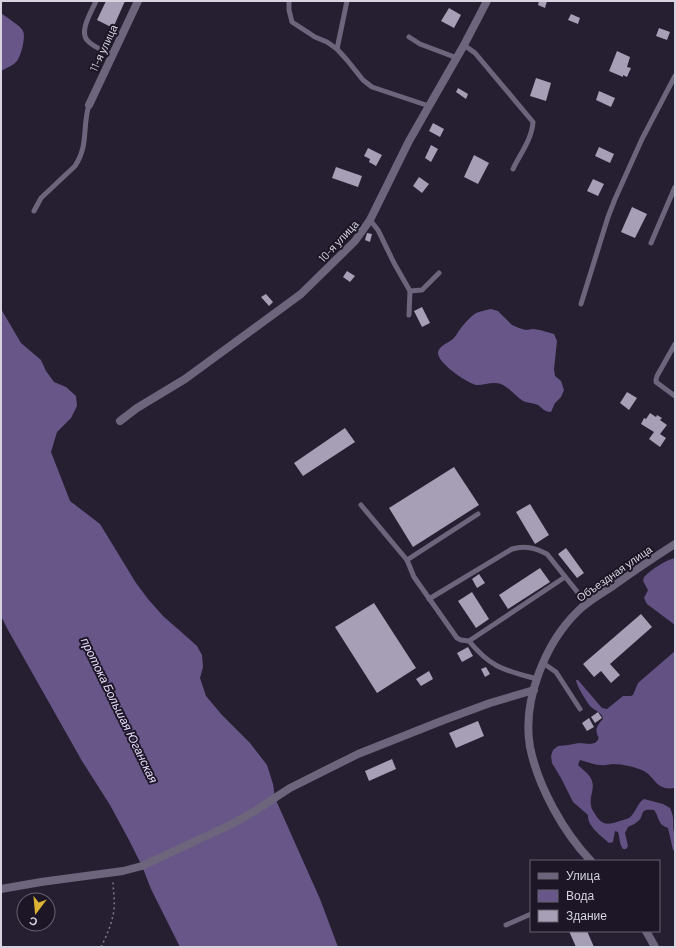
<svg xmlns="http://www.w3.org/2000/svg" width="676" height="948" viewBox="0 0 676 948" font-family="Barlow,sans-serif">
	<rect width="100%" height="100%" fill="#251f31"/>
	<!-- forest -->
	<g fill="#635183">
		<path d="M675,558v67l-28,-21 -3,-6 4,-8 -5,-9 1,-4c8,-8 20,-16 31,-19z"/>
		<path d="M675,651v137c-19,3 -19,-10 -31,-17 -9,-4 -21,-7 -31,-7 -4,0 -8,2 -12,1 -7,0 -14,-3 -21,-5l-2,5c5,5 12,9 14,16 3,8 -3,16 -1,24 0,3 2,6 4,9 7,12 13,11 25,7 3,-1 7,-2 9,-3 7,-5 8,-15 15,-19l19,5 7,4c1,3 3,6 3,10 1,6 -1,11 2,16v17l-2,-1 -5,-22c-11,-4 -8,-10 -14,-18 -17,-2 -8,6 -17,12 -2,2 -7,4 -9,5l-3,6 3,13 -2,3h-3c-4,-5 -3,-11 -5,-17l-3,-1 -2,11 -4,1c-8,-7 -22,-17 -21,-28l-15,-13 -12,-24 -9,-15 -1,-7 2,-6 5,-4 10,-1 11,-2 11,1 5,-1 3,-3c1,-6 1,0 -1,-6 -2,-6 2,-11 6,-15 -1,-7 -8,-8 -13,-13 -4,-6 -13,-19 -14,-26h2l24,28 5,1 16,-13h8l2,-1 5,-12z"/>
	</g>
	<!-- water -->
	<g fill="#685689">
		<path d="M1,13c6,5 19,12 22,18 3,6 -2,25 -6,30 -4,5 -11,7 -16,10z"/>
		<path d="M1,309l20,34 20,17 5,11 8,11 12,5 10,9 1,10 -6,12 -14,14 -6,20 19,49 30,23 36,59 12,16 15,17 16,14 18,16 5,9 1,12 -3,11 6,18 16,19 28,28 17,22 6,19 2,14 45,101 18,48h-158l-29,-58 -9,-23 -13,-26 -19,-35 -28,-44 -74,-131 -7,-14z"/>
		<path d="M491,309l7,2 14,14 7,3 7,2 7,-1 7,1 14,4 3,7 -3,28 1,7 6,5 3,9 -3,7 -6,6 -4,9c-6,0 -8,-3 -13,-7 -5,-2 -10,-2 -15,-4 -8,-5 -13,-13 -22,-17 -8,-3 -16,1 -24,1 -9,-1 -41,-23 -39,-33 2,-7 11,-9 16,-14 3,-3 4,-7 7,-10 4,-5 10,-12 15,-15 5,-2 10,-3 15,-4z"/>
	</g>
	<!-- building -->
	<g fill="#a69fb5">
		<path d="M106,1h19l-12,27 -16,-8z"/>
		<path d="M539,1h8l-2,7 -7,-3z"/>
		<path d="M449,8l12,7 -7,13 -13,-7z"/>
		<path d="M571,14l9,4 -2,6 -10,-4z"/>
		<path d="M659,28l11,4 -3,8 -11,-4z"/>
		<path d="M617,51l13,6 -3,10 4,1 -4,9 -4,-2v2l-14,-6z"/>
		<path d="M536,78l15,5 -5,18 -16,-5z"/>
		<path d="M458,88l10,6 -2,5 -10,-7z"/>
		<path d="M599,91l16,7 -4,9 -15,-7z"/>
		<path d="M433,123l11,6 -4,8 -11,-6z"/>
		<path d="M431,145l7,4 -7,13 -6,-4z"/>
		<path d="M599,147l15,7 -4,9 -15,-7z"/>
		<path d="M368,148l14,7 -6,11 -7,-4 1,-3 -6,-3z"/>
		<path d="M474,155l15,8 -11,21 -14,-7z"/>
		<path d="M336,167l26,9 -4,11 -26,-9z"/>
		<path d="M419,177l10,7 -7,9 -9,-7z"/>
		<path d="M593,179l11,5 -6,12 -11,-5z"/>
		<path d="M632,207l15,7 -12,24 -14,-6z"/>
		<path d="M367,233l5,1 -2,8 -5,-2z"/>
		<path d="M347,271l8,5 -5,6 -7,-5z"/>
		<path d="M266,294l7,8 -4,4 -8,-9z"/>
		<path d="M422,307l8,16 -8,4 -8,-16z"/>
		<path d="M627,392l10,6 -8,12 -9,-7z"/>
		<path d="M650,413l6,4 1,-2 5,3 -2,2 7,5 -7,9 6,4 -6,9 -11,-8 5,-7 -13,-8 3,-6 2,1z"/>
		<path d="M345,428l10,14 -52,34 -9,-13z"/>
		<path d="M454,467l25,38 -66,42 -24,-39z"/>
		<path d="M530,504l19,31 -14,9 -19,-32z"/>
		<path d="M566,548l18,25 -7,5 -19,-24z"/>
		<path d="M540,568l10,14 -42,27 -9,-14z"/>
		<path d="M479,574l6,9 -8,5 -5,-9z"/>
		<path d="M472,592l17,27 -13,9 -18,-27z"/>
		<path d="M374,603l42,65 -39,25 -42,-66z"/>
		<path d="M641,614l11,13 -42,37 10,11 -9,8 -10,-12 -7,6 -11,-13z"/>
		<path d="M468,647l5,9 -11,6 -5,-9z"/>
		<path d="M486,667l4,7 -5,3 -4,-8z"/>
		<path d="M429,671l4,8 -12,7 -5,-7z"/>
		<path d="M598,712l4,6 -7,5 -4,-6z"/>
		<path d="M589,718l5,9 -7,4 -5,-8z"/>
		<path d="M478,721l6,15 -28,12 -7,-15z"/>
		<path d="M392,759l4,10 -27,12 -4,-10z"/>
		<path d="M569,931h18l7,16h-18z"/>
	</g>
	<g fill="none" stroke-linecap="round" stroke-linejoin="round">
		<!-- path -->
		<path stroke="#7f7b89" stroke-width="1.5" stroke-dasharray="2 3" stroke-linecap="butt" d="M101,947c6,-12 11,-24 13,-37 1,-10 -1,-20 -1,-30"/>
		<!-- lane -->
		<g stroke="#6c657c" stroke-width="5">
			<path d="M96,1c-4,10 -18,31 -8,40 5,6 17,10 24,14"/>
			<path d="M289,1v9l3,12 23,15 12,5 10,7 10,11 16,20 9,7 57,19"/>
			<path d="M409,37l11,7 37,14"/>
			<path d="M464,45l11,8 58,69c-1,17 -13,32 -20,47"/>
			<path d="M337,49l10,-48"/>
			<path d="M34,211l7,-13 34,-32c14,-21 7,-39 14,-61"/>
			<path d="M370,220l8,10 16,33 16,28 12,-1 17,-17"/>
			<path d="M651,243l24,-56"/>
			<path d="M581,304l27,-87 7,-18 27,-60 33,-63"/>
			<path d="M409,315l1,-24"/>
			<path d="M675,344l-18,32 -1,4v2l19,14"/>
			<path d="M361,505l46,55 7,17 43,61 4,2 8,1c22,27 35,29 68,38"/>
			<path d="M407,560l71,-46"/>
			<path d="M429,599l83,-50c13,-4 23,-1 35,5l40,50"/>
			<path d="M469,641l96,-64"/>
			<path d="M543,663l13,9 24,37"/>
			<path d="M506,925l25,-11"/>
		</g>
		<!-- street -->
		<g stroke="#6c657c" stroke-width="8">
			<path d="M89,105l49,-104"/>
			<path d="M120,421l17,-13 48,-29 116,-85 54,-53 15,-21 39,-79 55,-96 23,-44"/>
			<path d="M591,861c-28,-29 -53,-75 -61,-114 -8,-46 15,-104 48,-136 9,-9 21,-16 32,-23 21,-15 43,-30 65,-44"/>
			<path d="M1,889l40,-7 82,-11 19,-5 90,-42 23,-13 35,-23 68,-34 86,-34 46,-17 44,-13"/>
			<path d="M646,931l9,16"/>
		</g>
	</g>
	<g text-anchor="middle" dominant-baseline="central" stroke-width="4" stroke-linejoin="round" paint-order="stroke">
		<!-- street labels -->
		<g font-size="11" fill="#d7d4df" stroke="#1c1626">
			<text transform="translate(103 48) rotate(-65)">11-я улица</text>
			<text transform="translate(338 241) rotate(-47)">10-я улица</text>
			<text transform="translate(614 573) rotate(-35)">Объездная улица</text>
		</g>
		<!-- water labels -->
		<g font-size="12" font-style="italic" fill="#e6dcfc" stroke="#1c1626">
			<text transform="translate(120 710) rotate(64)">протока Большая Юганская</text>
		</g>
	</g>
	<!-- border -->
	<rect width="676" height="948" fill="none" stroke="#d7d4df" stroke-width="4"/>
	<!-- legend -->
	<rect x="530" y="860" width="130" height="72" fill="#1c1626" stroke="#676270"/>
	<rect x="538" y="873" width="20" height="6" fill="#6c657c" stroke="#676270"/>
	<text x="566" y="880" font-size="12" fill="#d7d4df">Улица</text>
	<rect x="538" y="890" width="20" height="12" fill="#685689" stroke="#676270"/>
	<text x="566" y="900" font-size="12" fill="#d7d4df">Вода</text>
	<rect x="538" y="910" width="20" height="12" fill="#a69fb5" stroke="#676270"/>
	<text x="566" y="920" font-size="12" fill="#d7d4df">Здание</text>
	<!-- north arrow -->
	<g transform="translate(36 912) rotate(196)"><circle r="19" fill="#1c1626" stroke="#676270"/>
	<path d="M0-3L7 15L0 10L-7 15Z" fill="#dbb233"/>
	<text y="-6" font-size="11" font-weight="bold" text-anchor="middle" fill="#d7d4df">С</text>
	</g>
</svg>
